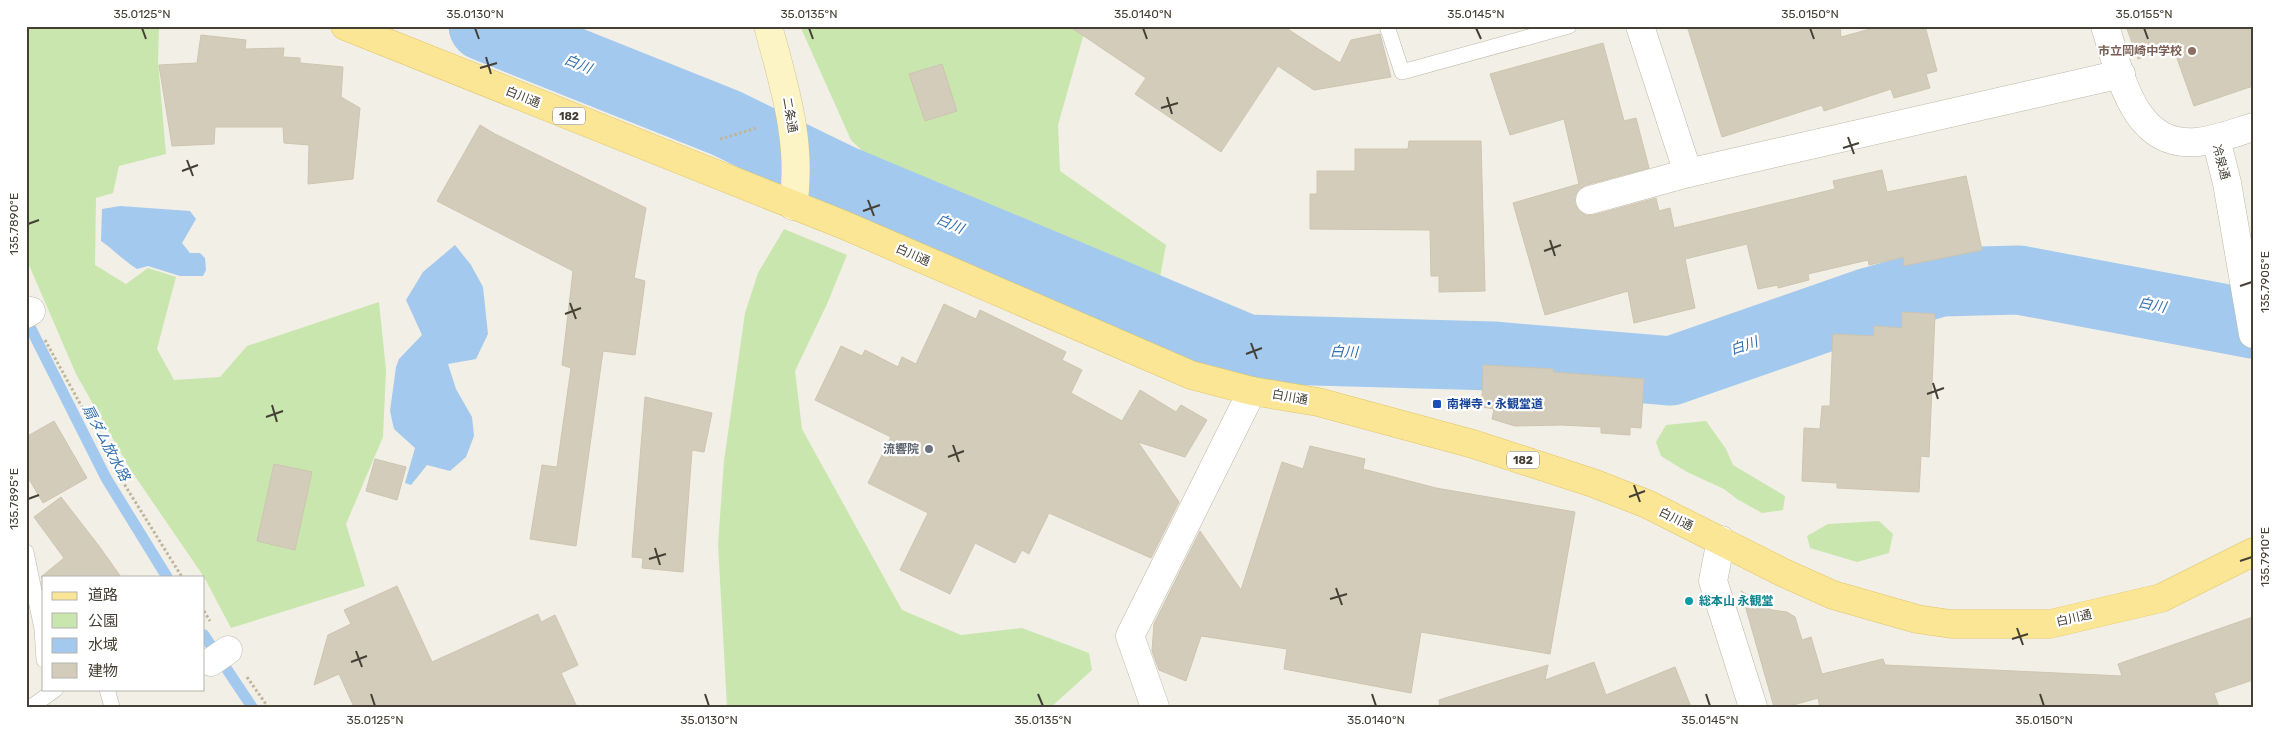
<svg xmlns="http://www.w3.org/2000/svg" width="2279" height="733" viewBox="0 0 2279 733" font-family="Rubik,'Noto Sans JP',sans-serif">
	<rect width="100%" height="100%" fill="#f2efe6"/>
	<!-- green -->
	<g fill="#c9e6af">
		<path d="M26,26h133l-1,35 8,93 -47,12 -6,27 -17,5 -1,67 31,19 22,-16 28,9 -19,72 17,31 46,-3 27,-31 132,-44 7,68 -3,67 -37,87 19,62 -134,42 -27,-51 -74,-108 -54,-95 -50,-116z"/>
		<path d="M800,26h286l-28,99 2,46 106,74 -6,32 -24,13 -254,-120 -31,-30z"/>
		<path d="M784,229l63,26 -20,49 -32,67 7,58 100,181 59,25 61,-7 67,25 3,17 -41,37h-324l-9,-163 6,-83 21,-148 13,-40z"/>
		<path d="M1706,421l20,28 7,16 52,31 -2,14 -21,3 -25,-14 -13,-10 -37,-17 -26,-16 -5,-14 10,-17z"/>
		<path d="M1879,521l14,13 -4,19 -32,9 -47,-14 -3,-12 21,-12z"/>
	</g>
	<!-- water -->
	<g fill="#a3c9ee">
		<path d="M120,206l70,5 6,8 -14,24 8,10h10l5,5 1,12 -3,6h-23l-32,-10 -11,3c-13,-8 -23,-19 -36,-28l1,-32z"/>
		<path d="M455,245l16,20 12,22 5,47 -12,25 -28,5 8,25 16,28 2,19 -8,21 -16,14 -23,-6 -16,20 -6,-2 10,-35 -21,-19 -4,-18 6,-44 3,-8 23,-24 -16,-35 17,-28z"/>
	</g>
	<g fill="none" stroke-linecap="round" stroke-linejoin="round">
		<!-- stream -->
		<g stroke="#a3c9ee" stroke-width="11">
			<path d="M26,319l80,159 61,99"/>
			<path d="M204,635l48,72"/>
		</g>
		<!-- river -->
		<path stroke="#a3c9ee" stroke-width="69" d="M483,26l243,97 115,56 406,170 246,7 178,15 195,-68 75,-21 78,-2 234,44"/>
	</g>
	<!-- building -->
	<g fill="#d4ccbb" stroke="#cec4af">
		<path d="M1069,26h214l57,37 11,-23 29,-6 11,43 -77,13 -36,-24 -57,86 -86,-58 11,-16z"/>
		<path d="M1687,26h153l1,11 40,-11h44l12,45 -11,3 4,14 -36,10 -3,-9 -67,22 -2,-6 -100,32z"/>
		<path d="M2126,26h127v60l-59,20 -21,-59 -35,12z"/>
		<path d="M201,35l45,5 -1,9 39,-1 -1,9 17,1v5l43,4 -2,30 19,11 -7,71 -45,5 1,-39 -25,-2 -1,-16h-68l-1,17 -42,2 -13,-81 38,-2z"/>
		<path d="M1603,43l21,78 12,-3 13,50 -63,17 -7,4 -4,7v8l4,7 7,4h8l62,-17 3,13 11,-3 4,20 161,-39 -2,-8 49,-11 5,22 79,-16 16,74 -79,16 1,-9 -35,8 -1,-5 -60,14 1,6 -31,8v-3l-20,4 -11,-45 -62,15 10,49 -61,15 -6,-32 -83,24 -32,-112 66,-19 -15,-65 -54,16 -20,-61z"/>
		<path d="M942,64l15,47 -32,10 -16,-47z"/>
		<path d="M480,125l15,9 151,74 -12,70 11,3 -10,74 -32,-4 -27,195 -46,-7 12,-74 15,2 14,-99 -9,-3 11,-94 -136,-70z"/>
		<path d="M1409,141h72l4,150 -46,1v-16h-8l-1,-46 -120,-1v-35h7v-23h38v-22h53z"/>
		<path d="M944,304l32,15 4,-9 86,42 -4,8 20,10 -11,23 51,28 18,-31 36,22 5,-7 26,15 -22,37 -47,-15 41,60 -28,56 -102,-45 -20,41 -7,-4 -7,13 -40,-20 -25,51 -50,-24 28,-57 -60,-30 23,-46 -76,-37 26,-54 21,10 3,-6 33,17 4,-10 14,7z"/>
		<path d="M1902,312l33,2 -6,143 -8,-1 -2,36 -82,-4v-5l-35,-2 2,-53 16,1 2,-23h8l3,-72 41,2v-10l28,2z"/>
		<path d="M1483,365l70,4v3l91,7 -3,49 -11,-1v8l-29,-2v-6l-39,-2 -47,1 -23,-7 2,-10 -12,-2z"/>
		<path d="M645,397l67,16 -8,39 -12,-2 -9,122 -41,-4 1,-10 -11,-1z"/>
		<path d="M54,421l33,57 -44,25 -17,-29v-37z"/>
		<path d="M1310,446l55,13 -2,10 73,19 139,24 -25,142 -129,-22 -10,61 -127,-24 3,-20 -86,-13 -15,45 -27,-11 -7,-19 2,-27 46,-93 41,59 41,-128 21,7z"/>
		<path d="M375,459l31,8 -9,33 -31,-9z"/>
		<path d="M274,464l38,8 -17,78 -38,-9z"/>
		<path d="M61,497l38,49 22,31h-80l23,-19 -30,-41z"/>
		<path d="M397,586l35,76 106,-48 3,8 14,-7 23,50 -17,8 16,34h-223l-15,-33 -25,11 14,-50 23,-11 -7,-14z"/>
		<path d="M1741,591l31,19 15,2 8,5 7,23 9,-3 11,37 61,-15 2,6 237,11 -4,-12 135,-47v63l-39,13 5,14h-399l-2,-9 -32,9h-12z"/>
		<path d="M1594,662l12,33 69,-28 16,40h-251l-1,-7 109,-35 -3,15z"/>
	</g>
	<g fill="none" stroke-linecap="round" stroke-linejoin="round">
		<defs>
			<g id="lane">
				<path d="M1387,26l15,46 167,-46"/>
				<path d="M26,552l16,77 2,31"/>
				<path d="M107,689l5,18"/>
				<path d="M31,707l25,-18"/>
			</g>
			<g id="street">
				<path d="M1640,26l48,147"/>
				<path d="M2105,26c15,46 27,122 92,116 19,-2 37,-9 56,-15"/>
				<path d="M2216,139l11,44 26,151"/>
				<path d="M1590,200l98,-27 433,-99"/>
				<path d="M26,314l5,-3"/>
				<path d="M1721,540l-8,41 40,126"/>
				<path d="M211,662l17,-12"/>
				<path d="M1155,707l-25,-71 122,-245"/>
			</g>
			<path id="secondary" d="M768,26c16,59 35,118 25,180"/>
			<path id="primary" d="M345,26l499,199 347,150 61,16 66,11 155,42 120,39 54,21 137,69 49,22 84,24 34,5h99l111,-26 92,-46"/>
		</defs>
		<!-- lane casing -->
		<use href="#lane" stroke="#bdb8a8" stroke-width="16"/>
		<!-- street casing -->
		<use href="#street" stroke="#bdb8a8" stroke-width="29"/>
		<!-- secondary casing -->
		<use href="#secondary" stroke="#d1c697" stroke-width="29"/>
		<!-- primary casing -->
		<use href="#primary" stroke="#e0c566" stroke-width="29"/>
		<!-- path -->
		<g stroke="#bfb59a" stroke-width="3" stroke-dasharray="2.5 2.5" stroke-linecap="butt">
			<path d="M720,139l37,-11"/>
			<path d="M45,340l81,147 56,90"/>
			<path d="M204,611l6,10"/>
			<path d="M247,677l21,30"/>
		</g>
		<!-- lane -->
		<use href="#lane" stroke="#fff" stroke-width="15"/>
		<!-- street -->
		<use href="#street" stroke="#fff" stroke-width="28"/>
		<!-- secondary -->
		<use href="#secondary" stroke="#fdf4c5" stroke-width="28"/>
		<!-- primary -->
		<use href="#primary" stroke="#fbe696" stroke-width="28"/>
	</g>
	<!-- ticks -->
	<path fill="none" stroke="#454035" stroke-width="2" d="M142,28l4,11M475,28l4,11M809,28l4,11M1143,28l4,11M1476,28l5,11M1810,28l4,11M2144,28l4,11M486,57l5,17M480,68l17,-5M1167,97l5,17M1161,108l17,-5M1848,137l6,17M1843,148l16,-5M187,160l6,16M182,171l16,-6M868,200l6,16M863,211l17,-6M28,224l11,-4M1550,240l5,16M1544,251l17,-6M2240,286l12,-4M570,303l6,16M565,314l16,-6M1251,343l6,16M1246,354l16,-6M1933,383l5,16M1927,394l17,-6M272,405l5,17M266,417l17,-6M953,445l6,17M948,457l16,-6M1634,485l6,17M1629,497l16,-6M28,499l11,-4M655,548l5,17M649,559l17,-5M2240,561l12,-4M1336,588l6,17M1330,599l17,-5M2017,628l6,17M2012,639l16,-5M356,651l6,16M351,662l16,-6M371,694l4,12M705,694l4,12M1038,694l5,12M1372,694l4,12M1706,694l4,12M2040,694l4,12"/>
	<!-- markers -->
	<circle fill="#8d6e63" stroke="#fff" stroke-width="2" cx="2192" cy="51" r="5"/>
	<rect fill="#1a4fb4" stroke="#fff" stroke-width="2" x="1432" y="399" width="10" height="10" rx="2.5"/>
	<circle fill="#6b7280" stroke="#fff" stroke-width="2" cx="929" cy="449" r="5"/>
	<circle fill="#0f9aa8" stroke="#fff" stroke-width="2" cx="1689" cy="601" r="5"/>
	<g text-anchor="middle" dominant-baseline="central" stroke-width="4.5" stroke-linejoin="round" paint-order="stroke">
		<!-- shield labels -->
		<g fill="#fff" stroke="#7d7972" stroke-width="1">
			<rect x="553" y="107.5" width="32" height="17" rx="4"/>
			<rect x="1507" y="451.5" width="32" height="17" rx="4"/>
		</g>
		<g font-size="11" font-weight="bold" fill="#454035">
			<text x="569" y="116">182</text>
			<text x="1523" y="460">182</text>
		</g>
		<!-- education labels -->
		<g font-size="12" font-weight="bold" fill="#785e54" stroke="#fff" text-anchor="end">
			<text x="2182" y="51">市立岡崎中学校</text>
		</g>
		<!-- street labels -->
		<g font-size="12" fill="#454035" stroke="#fff">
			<text transform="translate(523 97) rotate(22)">白川通</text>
			<text transform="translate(790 115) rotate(80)">二条通</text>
			<text transform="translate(2221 162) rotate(75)">冷泉通</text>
			<text transform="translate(913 255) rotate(24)">白川通</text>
			<text transform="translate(1290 397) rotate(10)">白川通</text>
			<text transform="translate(1676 519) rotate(26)">白川通</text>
			<text transform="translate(2074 618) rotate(-13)">白川通</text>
		</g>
		<!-- transit labels -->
		<g font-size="12" font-weight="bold" fill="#164399" stroke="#fff" text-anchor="start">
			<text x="1447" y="404">南禅寺・永観堂道</text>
		</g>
		<!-- worship labels -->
		<g font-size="12" font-weight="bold" fill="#5b616d" stroke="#fff" text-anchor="end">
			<text x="919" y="449">流響院</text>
		</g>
		<!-- culture labels -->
		<g font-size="12" font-weight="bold" fill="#0d838f" stroke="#fff" text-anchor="start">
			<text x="1699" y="601">総本山 永観堂</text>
		</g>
		<!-- water labels -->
		<g font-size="14" font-style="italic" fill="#316fae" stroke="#fff">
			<text transform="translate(578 64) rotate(22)">白川</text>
			<text transform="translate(950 224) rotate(23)">白川</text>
			<text transform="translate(2152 305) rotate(11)">白川</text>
			<text transform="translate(1744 346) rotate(-19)">白川</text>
			<text transform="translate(1344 352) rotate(2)">白川</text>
			<text transform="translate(106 443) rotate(62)">扇ダム放水路</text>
		</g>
	</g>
	<!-- border -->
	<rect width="2279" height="733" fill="none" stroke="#ffffff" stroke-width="55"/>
	<!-- legend -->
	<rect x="42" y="576" width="162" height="115" fill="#ffffff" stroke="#b5b3ae"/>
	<rect x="52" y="592" width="25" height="8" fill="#fbe696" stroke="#b5b3ae"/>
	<text x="88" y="600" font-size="15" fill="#454035">道路</text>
	<rect x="52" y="613" width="25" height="15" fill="#c9e6af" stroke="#b5b3ae"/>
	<text x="88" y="626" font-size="15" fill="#454035">公園</text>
	<rect x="52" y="638" width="25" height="15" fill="#a3c9ee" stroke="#b5b3ae"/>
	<text x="88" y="650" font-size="15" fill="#454035">水域</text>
	<rect x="52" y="663" width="25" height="15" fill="#d4ccbb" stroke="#b5b3ae"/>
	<text x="88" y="676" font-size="15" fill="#454035">建物</text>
	<rect x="28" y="28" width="2224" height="678" fill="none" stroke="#454035" stroke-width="2"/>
	<g font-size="12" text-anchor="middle" fill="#454035">
		<text x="142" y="18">35.0125°N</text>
		<text x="475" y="18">35.0130°N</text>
		<text x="809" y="18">35.0135°N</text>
		<text x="1143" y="18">35.0140°N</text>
		<text x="1476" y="18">35.0145°N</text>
		<text x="1810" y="18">35.0150°N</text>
		<text x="2144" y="18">35.0155°N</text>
		<text transform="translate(14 224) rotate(-90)" y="4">135.7890°E</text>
		<text transform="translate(2265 282) rotate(-90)" y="4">135.7905°E</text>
		<text transform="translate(14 499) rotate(-90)" y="4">135.7895°E</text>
		<text transform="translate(2265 557) rotate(-90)" y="4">135.7910°E</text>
		<text x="375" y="724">35.0125°N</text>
		<text x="709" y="724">35.0130°N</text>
		<text x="1043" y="724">35.0135°N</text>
		<text x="1376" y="724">35.0140°N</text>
		<text x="1710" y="724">35.0145°N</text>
		<text x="2044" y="724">35.0150°N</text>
	</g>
</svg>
